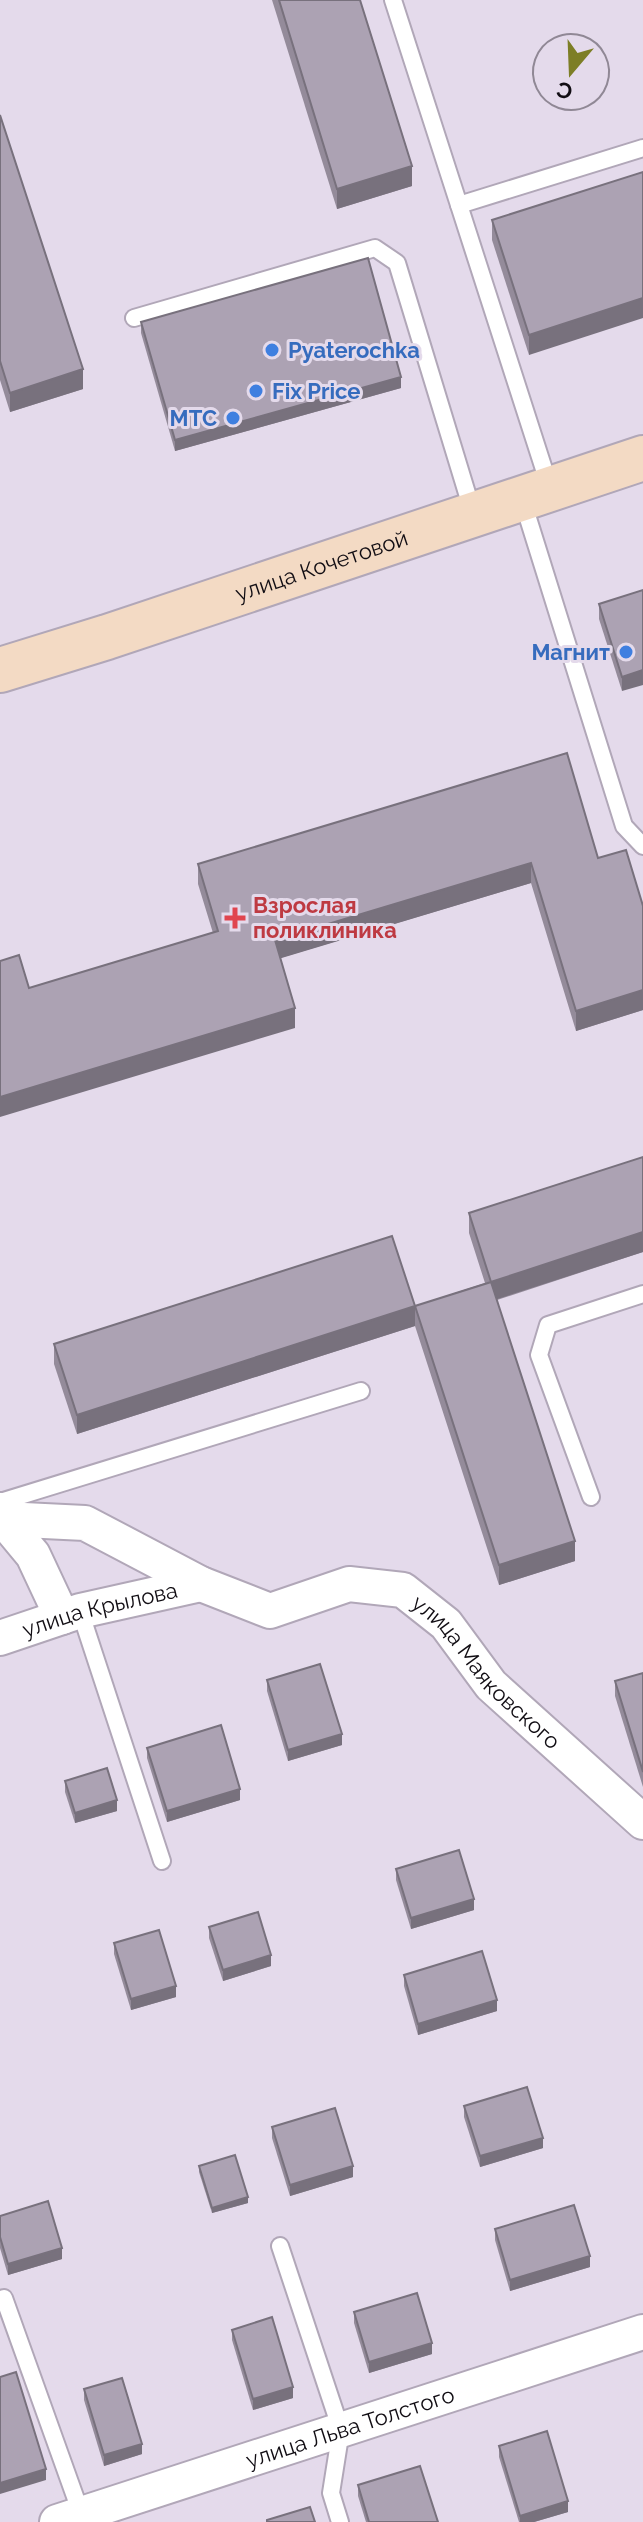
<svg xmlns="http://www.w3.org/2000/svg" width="643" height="2522" viewBox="0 0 643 2522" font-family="Raleway,sans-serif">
	<rect width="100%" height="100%" fill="#e4daeb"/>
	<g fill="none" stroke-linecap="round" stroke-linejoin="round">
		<defs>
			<g id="lane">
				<path d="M393,0l66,205"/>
				<path d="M134,318l241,-70 22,15 76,250"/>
				<path d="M550,488l-91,-283 184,-57"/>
				<path d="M522,499l102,327 19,20"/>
				<path d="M591,1497l-52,-142 9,-30 95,-31"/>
				<path d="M0,1502l361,-111"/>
				<path d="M80,1611l82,250"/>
				<path d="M280,2246l61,184 -10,63 9,29"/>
				<path d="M4,2298l78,218"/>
			</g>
			<g id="street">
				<path id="s1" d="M0,1510l3,9 82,4 116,61 69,27 79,-27 54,6 43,34 45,61 152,137"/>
				<path d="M3,1519l30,36 29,62"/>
				<path id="s2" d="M0,1638l80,-27 121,-27"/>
				<path id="s3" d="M57,2522l586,-190"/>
			</g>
			<g id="secondary">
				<path id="s4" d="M0,670l107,-33 536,-179"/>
			</g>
		</defs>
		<!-- lane casing -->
		<use href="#lane" stroke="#b1a7b8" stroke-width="20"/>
		<!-- street casing -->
		<use href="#street" stroke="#b1a7b8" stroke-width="38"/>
		<!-- secondary casing -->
		<use href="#secondary" stroke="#b1a7b8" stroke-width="48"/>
		<!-- lane -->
		<use href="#lane" stroke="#fff" stroke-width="16"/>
		<!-- street -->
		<use href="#street" stroke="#fff" stroke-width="34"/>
		<!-- secondary -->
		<use href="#secondary" stroke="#f3dac4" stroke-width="44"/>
	</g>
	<!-- wall -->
	<g fill="#948b9a">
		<path d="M272,0h88l52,186 -75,23z"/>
		<path d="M0,115l83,274 -73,23 -10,-32z"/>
		<path d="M643,172l-114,183 -37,-115v-20z"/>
		<path d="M141,322l260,66 -226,63 -34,-118z"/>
		<path d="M643,590l-21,101 -23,-72v-15z"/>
		<path d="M598,858l45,48v104l-67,21 -45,-148 -251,75 15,70 -266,-40 184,-55 -15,-49v-20z"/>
		<path d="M643,1157v95l-146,48 78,261 -76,24 -84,-259v-20l70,-23 -16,-50v-20z"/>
		<path d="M415,1326l-338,108 -23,-70v-20z"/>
		<path d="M643,1673v114l-28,-91v-15z"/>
		<path d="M267,1680l75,65 -54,16 -21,-70z"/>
		<path d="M147,1748l93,52 -73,22 -20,-64z"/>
		<path d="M65,1781l52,30 -42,12 -10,-31z"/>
		<path d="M396,1869l78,41 -63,19 -15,-49z"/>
		<path d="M209,1927l62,39 -48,15 -14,-43z"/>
		<path d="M114,1943l62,54 -45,13 -17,-56z"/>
		<path d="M404,1975l93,36 -79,24 -14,-49z"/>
		<path d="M464,2106l79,42 -63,19 -16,-50z"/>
		<path d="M272,2127l81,50 -63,19 -18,-58z"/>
		<path d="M199,2166l49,37 -36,10 -13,-41z"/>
		<path d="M0,2216l62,43 -54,16 -8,-27z"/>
		<path d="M495,2229l95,38 -80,24 -15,-51z"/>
		<path d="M354,2312l78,42 -63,19 -15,-50z"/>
		<path d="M232,2330l61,68 -40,12 -21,-70z"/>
		<path d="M84,2389l58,65 -38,12 -20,-66z"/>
		<path d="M499,2446l69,66 -34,10h-15l-20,-65z"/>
		<path d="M358,2485l80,37h-72l-8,-26z"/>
	</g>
	<!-- shaded-wall -->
	<g fill="#78717d">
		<path d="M412,166v20l-75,23v-20z"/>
		<path d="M643,298v20l-114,37v-20z"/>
		<path d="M83,369v20l-73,23v-19z"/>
		<path d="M401,377v11l-226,63v-11z"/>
		<path d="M643,670v15l-21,6v-14z"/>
		<path d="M531,863v20l-256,77v-20z"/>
		<path d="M643,990v20l-67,21v-20z"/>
		<path d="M295,1008v20l-295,89v-20z"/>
		<path d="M643,1232v20l-152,49v-19z"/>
		<path d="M415,1306v20l-338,108v-19z"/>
		<path d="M575,1541v20l-76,24v-20z"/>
		<path d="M342,1734v11l-54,16v-11z"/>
		<path d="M240,1789v11l-73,22v-11z"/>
		<path d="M117,1800v11l-42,12v-10z"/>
		<path d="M474,1899v11l-63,19v-11z"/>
		<path d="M271,1955v11l-48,15v-11z"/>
		<path d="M176,1986v11l-45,13v-11z"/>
		<path d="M497,2000v11l-79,24v-11z"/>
		<path d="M543,2138v10l-63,19v-11z"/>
		<path d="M353,2166v11l-63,19v-11z"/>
		<path d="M248,2197v6l-36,10v-5z"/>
		<path d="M62,2248v11l-54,16v-11z"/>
		<path d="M590,2256v11l-80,24v-11z"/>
		<path d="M432,2343v11l-63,19v-11z"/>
		<path d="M293,2387v11l-40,12v-11z"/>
		<path d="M142,2444v10l-38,12v-11z"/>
		<path d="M46,2469v11l-46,14v-11z"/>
		<path d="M568,2501v11l-34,10h-14v-6z"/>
	</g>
	<!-- building -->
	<g fill="#aca2b3" stroke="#78717d" stroke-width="2">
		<path d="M279,0h81l52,166 -75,23z"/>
		<path d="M0,115l83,254 -73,24 -10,-32z"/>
		<path d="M643,172v126l-114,37 -37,-115z"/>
		<path d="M368,258l33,119 -226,63 -34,-118z"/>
		<path d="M643,590v80l-21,7 -23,-73z"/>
		<path d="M567,753l31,105 28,-8 17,56v84l-67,21 -45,-148 -256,77 20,68 -295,89v-136l19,-6 10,33 189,-57 -20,-67z"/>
		<path d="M643,1157v75l-152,50 84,259 -76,24 -84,-259 76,-24 -22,-69z"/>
		<path d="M392,1236l23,70 -338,109 -23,-71z"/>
		<path d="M320,1664l22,70 -54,16 -21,-70z"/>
		<path d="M643,1673v99l-28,-91z"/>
		<path d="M221,1725l19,64 -73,22 -20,-63z"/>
		<path d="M107,1768l10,32 -42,13 -10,-32z"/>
		<path d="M459,1850l15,49 -63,19 -15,-49z"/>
		<path d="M258,1912l13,43 -48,15 -14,-43z"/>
		<path d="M159,1930l17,56 -45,13 -17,-56z"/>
		<path d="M482,1951l15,49 -79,24 -14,-49z"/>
		<path d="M527,2087l16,51 -63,18 -16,-50z"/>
		<path d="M335,2108l18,58 -63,19 -18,-58z"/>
		<path d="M235,2155l13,42 -36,11 -13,-42z"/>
		<path d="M48,2201l14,47 -54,16 -8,-27v-21z"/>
		<path d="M574,2205l16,51 -80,24 -15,-51z"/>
		<path d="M417,2293l15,50 -63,19 -15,-50z"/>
		<path d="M272,2317l21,70 -40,12 -21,-69z"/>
		<path d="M16,2372l30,97 -46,14v-106z"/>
		<path d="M122,2378l20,66 -38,11 -20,-66z"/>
		<path d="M547,2431l21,70 -48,15 -21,-70z"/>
		<path d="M420,2466l18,56h-69l-11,-37z"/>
		<path d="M310,2507l5,15h-48v-2z"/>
	</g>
	<!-- markers -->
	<g fill="#3f7fe0" stroke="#e4daeb" stroke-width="3">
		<circle cx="272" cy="350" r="8"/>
		<circle cx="256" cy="391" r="8"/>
		<circle cx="233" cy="418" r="8"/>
		<circle cx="626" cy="652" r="8"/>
	</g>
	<path fill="#e0444e" stroke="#e4daeb" stroke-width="3" d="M231 906h8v8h8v8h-8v8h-8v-8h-8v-8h8z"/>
	<g text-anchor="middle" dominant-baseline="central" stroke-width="6" stroke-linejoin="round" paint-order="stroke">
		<!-- shop labels -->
		<g font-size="22" font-weight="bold" fill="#366cbe" stroke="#e4daeb" text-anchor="start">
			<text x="288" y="350">Pyaterochka</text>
			<text x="272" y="391">Fix Price</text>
			<text x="217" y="418" text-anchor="end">МТС</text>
			<text x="610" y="652" text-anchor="end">Магнит</text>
		</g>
		<!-- street labels -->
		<g font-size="22" fill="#110d13" stroke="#e4daeb">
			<text stroke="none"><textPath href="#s4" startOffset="338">улица Кочетовой</textPath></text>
			<text stroke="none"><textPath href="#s2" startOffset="104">улица Крылова</textPath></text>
			<text stroke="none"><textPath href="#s1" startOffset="552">улица Маяковского</textPath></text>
			<text stroke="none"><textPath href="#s3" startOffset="308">улица Льва Толстого</textPath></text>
		</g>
		<!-- health labels -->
		<g font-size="22" font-weight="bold" fill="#be3a42" stroke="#e4daeb" text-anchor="start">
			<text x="253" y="905">Взрослая<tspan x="253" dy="25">поликлиника</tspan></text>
		</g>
	</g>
	<!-- north arrow -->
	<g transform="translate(571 72) rotate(199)"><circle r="38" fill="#e4daeb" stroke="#908895" stroke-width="2"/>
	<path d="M0-6L14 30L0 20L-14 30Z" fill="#7d7e26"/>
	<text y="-12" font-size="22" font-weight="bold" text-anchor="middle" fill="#110d13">С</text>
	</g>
</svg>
